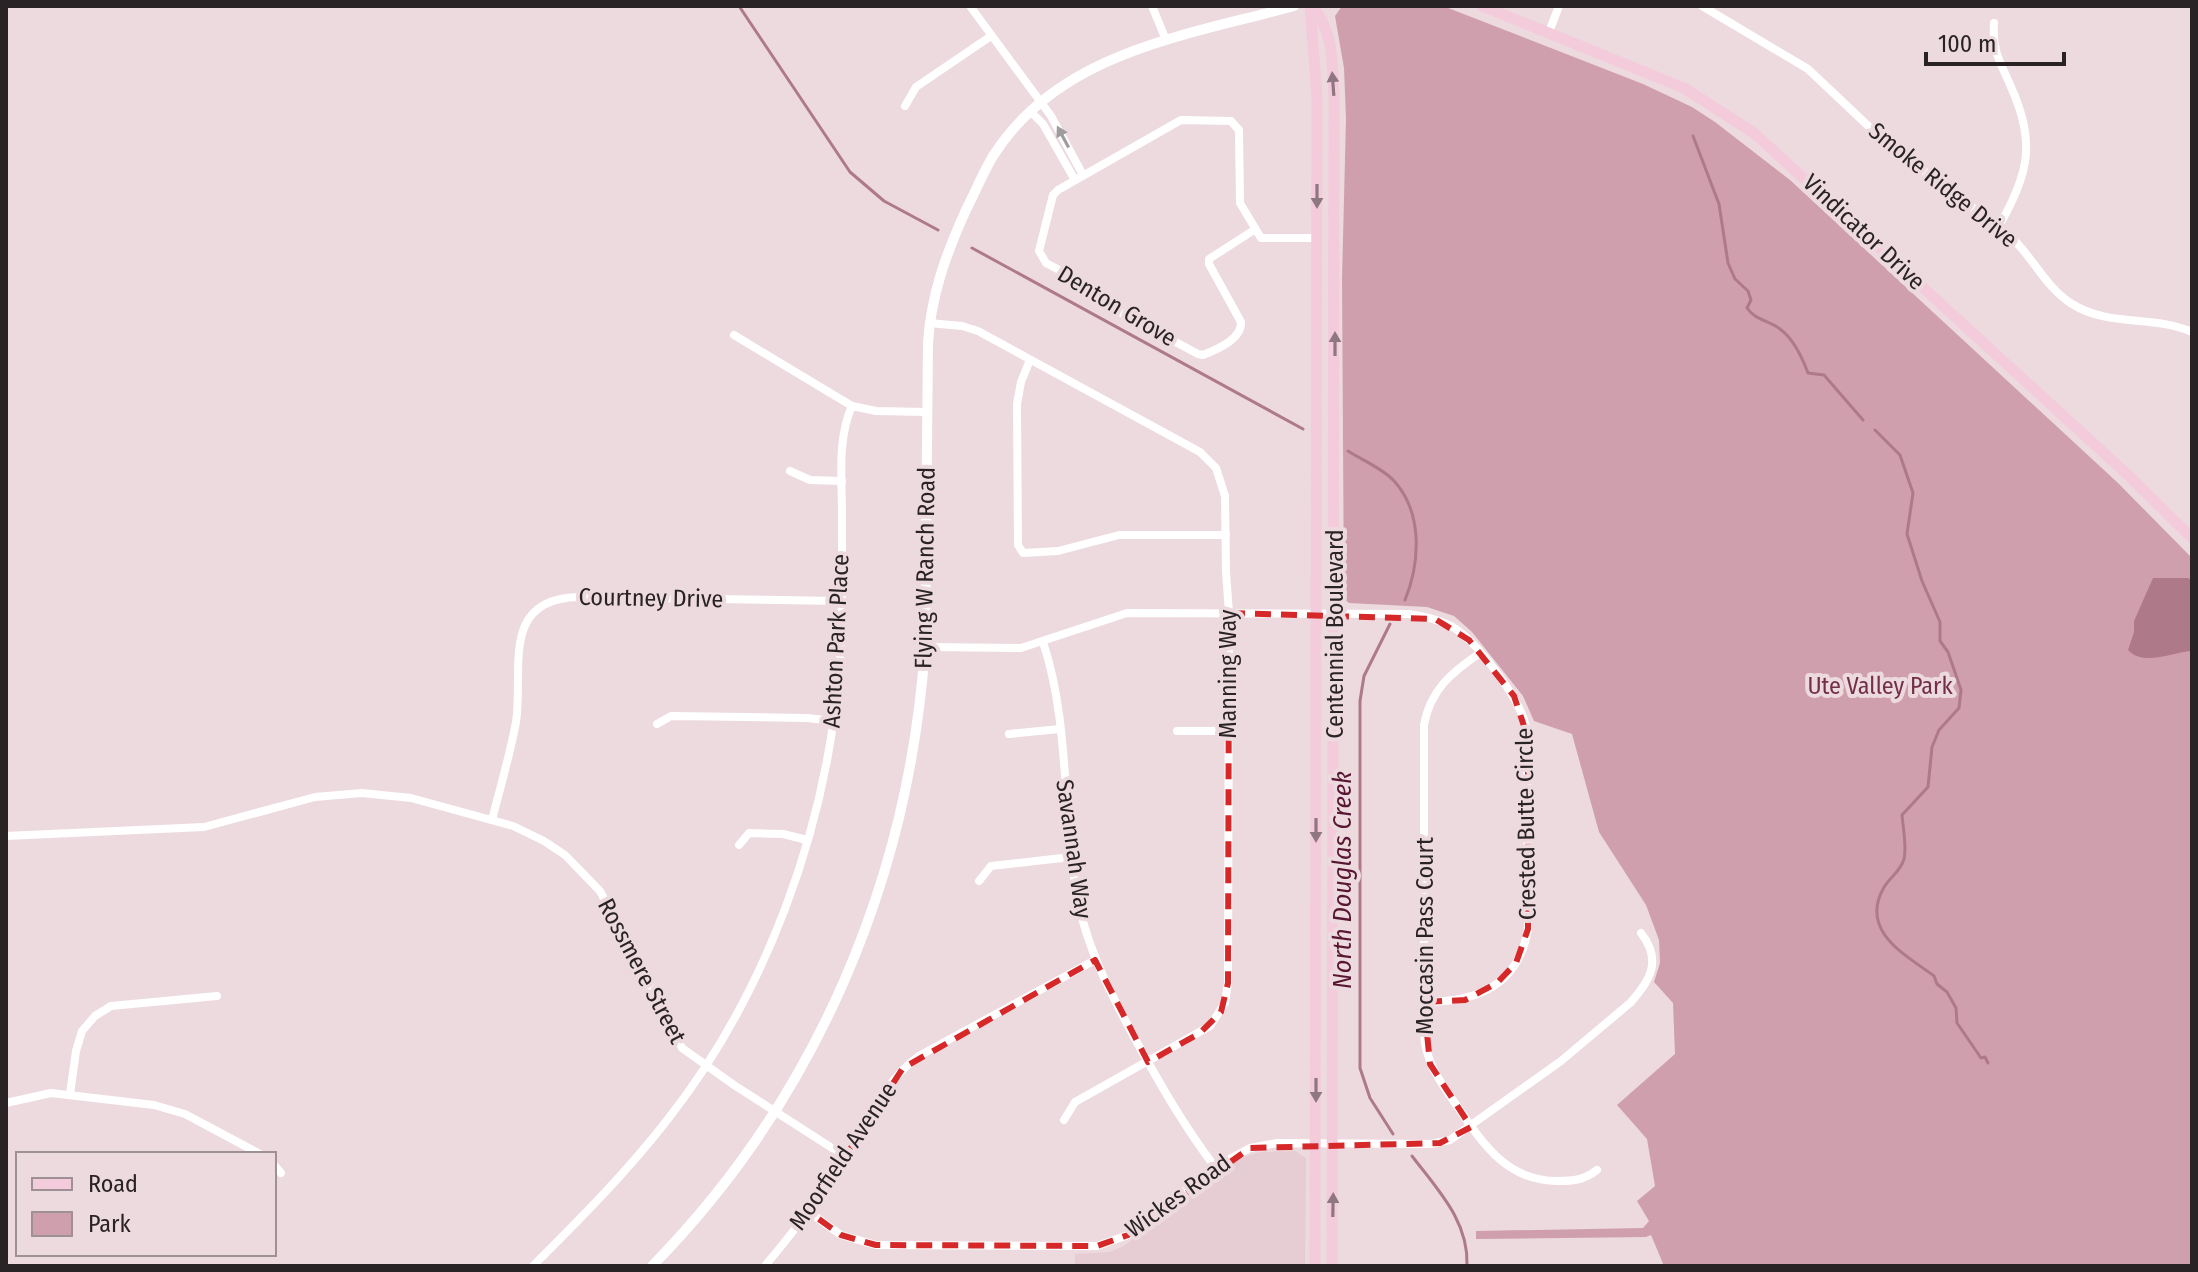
<svg xmlns="http://www.w3.org/2000/svg" width="2198" height="1272" viewBox="0 0 2198 1272" font-family="'Fira Sans Condensed',sans-serif">
	<rect width="100%" height="100%" fill="#ecdadf"/>
	<!-- built -->
	<path fill="#e6ccd3" d="M1295,1151l11,7v8l-1,100h-230v-12l35,-2 14,-6 114,-87 22,-7z"/>
	<!-- green -->
	<path fill="#d09fae" d="M1342,6h101l200,78 49,23 23,15 75,58 328,303 74,75v708h-528l-13,-31 -5,2 -170,2v-8l167,-3 6,-7 -12,-20 18,-15 -8,-47 -30,-34 58,-51 -2,-51 -19,-21 6,-19 -1,-23 -13,-35 -47,-73 -27,-98 -38,-13 -11,-25 -51,-64 -18,-16 -27,-9 -78,-4 -5,-4 -2,-320 4,-160 -2,-51 -9,-52z"/>
	<!-- water -->
	<path fill="#ae7a8a" d="M2153,578h35l4,3v70c-19,1 -49,16 -64,-1l6,-18v-11z"/>
	<g fill="none" stroke-linecap="round" stroke-linejoin="round">
		<!-- stream -->
		<g stroke="#ae7a8a" stroke-width="3">
			<path d="M739,6l111,166 34,29 54,29"/>
			<path d="M1693,136l26,68 9,59 7,16 13,12 3,9 -4,8c8,12 21,12 33,21 14,10 22,28 28,44l16,2 39,45"/>
			<path d="M972,248l331,181"/>
			<path d="M1875,430l25,25 13,38 -6,41 15,47 18,41v19l8,11 13,38 -2,18 -20,22 -7,17 -4,40 -26,28c1,13 5,32 2,44 -4,14 -15,18 -21,30 -23,43 23,66 51,87l3,8 10,8 9,16 1,15 24,35 4,-1 3,6"/>
			<path d="M1348,451c14,9 36,18 47,31 28,32 25,81 10,118"/>
			<path d="M1390,624l-26,52 -4,25v367l10,30 23,36"/>
			<path d="M1412,1156c25,33 57,65 55,110"/>
		</g>
		<!-- minor -->
		<g stroke="#fff" stroke-width="8">
			<path d="M970,6l81,110 32,59"/>
			<path d="M1152,6l14,34"/>
			<path d="M1702,6l106,63 74,70 128,97c23,21 35,51 62,68 37,23 81,11 120,28"/>
			<path d="M1994,23c-2,28 6,38 17,64 25,55 18,87 -12,139"/>
			<path d="M1549,32l10,-26"/>
			<path d="M905,106l11,-19 75,-51"/>
			<path d="M1030,111l13,13 32,56"/>
			<path d="M1254,230l-45,29v5l32,58c1,17 -23,27 -38,33l-5,-1 -93,-50 -5,-4 -3,-10 -51,-27 -7,-12 14,-56 5,-5 123,-70 50,1 8,9 1,73 21,35h56"/>
			<path d="M929,323l33,3 16,5 222,121 16,16 9,28 1,76 3,41 -1,370 -3,20 -15,23 -135,76 -11,18"/>
			<path d="M734,335l118,71 24,5 51,1"/>
			<path d="M1030,360l-9,22 -4,22 1,141 5,8 35,-2 61,-16h107"/>
			<path d="M790,471l20,9 32,1"/>
			<path d="M1043,642c25,75 20,158 31,236 8,63 36,115 66,170 23,41 46,81 75,119"/>
			<path d="M925,647l96,1 106,-35 281,1c15,2 29,5 43,12 25,14 69,72 75,101l2,202c-10,58 -52,73 -104,73"/>
			<path d="M1480,653c-28,19 -50,37 -56,72v308c1,29 17,50 33,73 26,38 50,75 100,75 17,0 27,-1 40,-11"/>
			<path d="M657,724l14,-8 136,2 26,3"/>
			<path d="M1177,731h51"/>
			<path d="M1009,734l51,-5"/>
			<path d="M492,820c8,-32 18,-65 24,-98 8,-51 -17,-123 62,-125l264,4"/>
			<path d="M6,836l198,-9 111,-30 47,-4 49,5 102,28 31,15 21,14 35,36 82,157 52,37 112,72"/>
			<path d="M739,845l10,-12 34,1 24,6"/>
			<path d="M979,881l12,-15 80,-9"/>
			<path d="M70,1094l6,-43 6,-20 13,-15 16,-10 106,-10"/>
			<path d="M6,1103l45,-10 103,12 31,9 75,40"/>
			<path d="M274,1165l7,8"/>
			<path d="M809,1212l32,23 35,10 221,1 31,-11 87,-68 35,-19 27,-5 154,1 19,-4 111,-79 69,-58c21,-23 32,-43 11,-70"/>
			<path d="M533,1266c47,-47 94,-94 135,-147 98,-125 158,-289 171,-447 4,-53 3,-106 3,-158 0,-35 -5,-75 10,-108"/>
			<path d="M765,1266c29,-35 58,-71 82,-110 22,-36 37,-75 72,-100l176,-96"/>
		</g>
		<!-- tertiary -->
		<path stroke="#fff" stroke-width="10" d="M652,1266c164,-167 257,-386 273,-619l3,-304c3,-48 18,-89 38,-133 9,-18 17,-37 27,-54 66,-104 192,-120 301,-150"/>
		<!-- secondary -->
		<g stroke="#f3cbdb" stroke-width="11">
			<path d="M1310,6l7,90 -2,1170"/>
			<path d="M1313,6c21,29 19,55 21,89l-2,1171"/>
			<path d="M1482,6l202,82 70,45 375,343 63,62"/>
		</g>
	</g>
	<!-- one-way arrows -->
	<defs><path id="oneway-solid" d="M-6-.8H1V-3.2L6.5 0L1 3.2V.8H-6Z" transform="scale(2)"/></defs>
	<g fill="#8e7780">
		<use href="#oneway-solid" transform="translate(1333 84) rotate(-94)"/>
		<use href="#oneway-solid" transform="translate(1317 196) rotate(90)"/>
		<use href="#oneway-solid" transform="translate(1335 344) rotate(-90)"/>
		<use href="#oneway-solid" transform="translate(1316 830) rotate(90)"/>
		<use href="#oneway-solid" transform="translate(1316 1090) rotate(90)"/>
		<use href="#oneway-solid" transform="translate(1333 1205) rotate(-89)"/>
	</g>
	<use fill="#9f9c9d" href="#oneway-solid" transform="translate(1063 137) rotate(-118)"/>
	<!-- marked area -->
	<path fill="none" stroke="#d62828" stroke-width="6" stroke-dasharray="16 10" stroke-linejoin="round" d="M1229,613l206,6 34,21 45,56 14,42v191l-12,34 -19,20 -32,17 -41,2 6,62 41,63 -31,16 -190,5 -122,87 -31,11 -221,-1 -35,-10 -32,-23 94,-144 192,-108 53,102 52,-29 21,-21 7,-29z"/>
	<g text-anchor="middle" dominant-baseline="central" stroke-width="8" stroke-linejoin="round" paint-order="stroke">
		<!-- street labels -->
		<g font-size="24" fill="#2a2325" stroke="#ecdadf">
			<text transform="translate(1943 185) rotate(39)">Smoke Ridge Drive</text>
			<text transform="translate(1864 232) rotate(43)">Vindicator Drive</text>
			<text transform="translate(1117 306) rotate(31)">Denton Grove</text>
			<text transform="translate(925 568) rotate(-89)">Flying W Ranch Road</text>
			<text transform="translate(651 598) rotate(1)">Courtney Drive</text>
			<text transform="translate(1335 634) rotate(-90)">Centennial Boulevard</text>
			<text transform="translate(836 641) rotate(-87)">Ashton Park Place</text>
			<text transform="translate(1228 674) rotate(-90)">Manning Way</text>
			<text transform="translate(1526 824) rotate(-91)">Crested Butte Circle</text>
			<text transform="translate(1074 849) rotate(82)">Savannah Way</text>
			<text transform="translate(1425 936) rotate(-90)">Moccasin Pass Court</text>
			<text transform="translate(642 971) rotate(62)">Rossmere Street</text>
			<text transform="translate(843 1156) rotate(-56)">Moorfield Avenue</text>
			<text transform="translate(1178 1196) rotate(-36)">Wickes Road</text>
		</g>
		<!-- park labels -->
		<g font-size="24" fill="#732f49" stroke="#ecdadf">
			<text x="1880" y="686">Ute Valley Park</text>
		</g>
		<!-- water labels -->
		<g font-size="26" font-style="italic" fill="#581632" stroke="#ecdadf">
			<text transform="translate(1342 880) rotate(-90)">North Douglas Creek</text>
		</g>
	</g>
	<!-- border -->
	<rect width="2198" height="1272" fill="none" stroke="#2a2325" stroke-width="16"/>
	<!-- legend -->
	<rect x="16" y="1152" width="260" height="104" fill="#ecdadf" stroke="#9e9195" stroke-width="2"/>
	<rect x="32" y="1178" width="40" height="12" fill="#f3cbdb" stroke="#9e9195" stroke-width="2"/>
	<text x="88" y="1192" font-size="24" fill="#2a2325">Road</text>
	<rect x="32" y="1212" width="40" height="24" fill="#d09fae" stroke="#9e9195" stroke-width="2"/>
	<text x="88" y="1232" font-size="24" fill="#2a2325">Park</text>
	<!-- scale -->
	<path d="M1926 52v12h138v-12" fill="none" stroke="#2a2325" stroke-width="4"/>
	<text x="1938" y="52" font-size="24" fill="#2a2325" stroke="#ecdadf" stroke-width="6" paint-order="stroke">100 m</text>
</svg>
